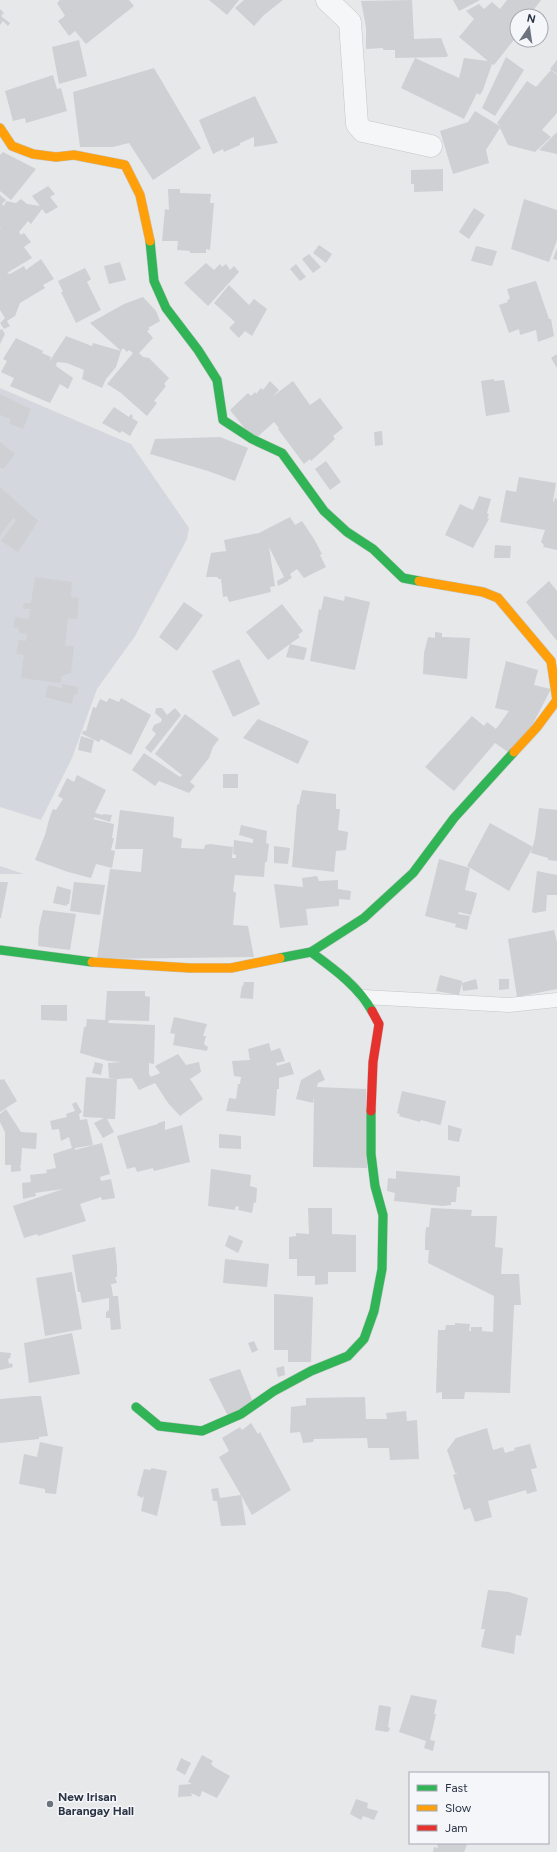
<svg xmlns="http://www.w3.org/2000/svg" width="557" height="1852" viewBox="0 0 557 1852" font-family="Figtree,sans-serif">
	<rect width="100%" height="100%" fill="#e6e8ea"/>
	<!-- built -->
	<g fill="#d4d7dd">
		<path d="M0,388l131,56 58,84 -2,11 -52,97 -38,53 -25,69 -31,62 -41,-13z"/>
		<path d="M0,866l24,8h-24z"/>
	</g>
	<!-- building -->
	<g fill="#ced0d3">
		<path d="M60,0h69l5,6 -48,38 -11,-13 -6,5 -11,-15 7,-5 -8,-13z"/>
		<path d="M209,0h30l-12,15z"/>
		<path d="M244,0h39l-19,15 -10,11 -19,-18z"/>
		<path d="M412,0l2,39 27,-1 7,18 -2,1 -51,1v-8h-12v-2l-17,1v-22l-5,-26z"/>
		<path d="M453,0h27l-21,11z"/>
		<path d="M507,0h34l-12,16h-12v20l-23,29 -2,-1 -9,26 -3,5 -3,-2 -13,26 -63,-31 14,-30 44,20 5,-20 24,3 -29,-24 15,-18 -8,-8 13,-7 5,5 8,-7 8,7z"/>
		<path d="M0,9l4,4 -3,3 9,7 -2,3 -5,-5 -3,4z"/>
		<path d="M79,40l8,36 -28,8 -7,-37z"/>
		<path d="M506,57l18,13 -29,46 -13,-8z"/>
		<path d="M557,60v14l-7,-5z"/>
		<path d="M154,68l47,80 -48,32 -24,-37 -16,4h-33l-7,-55z"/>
		<path d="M551,70l6,5v38l-15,17 9,7 -16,15 -27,-7 -8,-17 -14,22 3,13 -36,11 -13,-43 28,-9 7,-11 26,16 -4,-4 30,-42 9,6z"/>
		<path d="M53,75l4,14 4,-1 6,23 -41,12 -1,-5 -12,3 -8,-30z"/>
		<path d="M255,96l23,47 -24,4v-10l-14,6v2l-16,7 -1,-3 -10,5 -14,-34z"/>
		<path d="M557,132v22l-18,-4z"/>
		<path d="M3,152l33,17 -25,31 -11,-9v-36z"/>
		<path d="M443,169v22l-29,1v-8h-3v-14z"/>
		<path d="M48,186l7,8 -5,3 8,10 -12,7 -4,-5 -11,15 -3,-3 -9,11 2,3 3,-2 7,9 -7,5 8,11 -25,15 3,1 14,-8 2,4 15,-11 13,20 -11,6 2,3 -25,15 -5,13 -8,5 3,5 -6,3 -4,-6 5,-5 -5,-8v-82h1l-1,-1v-32l6,5 -4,4 2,2 2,-5 10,2 5,-4 6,5 13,2 -8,-10z"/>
		<path d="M168,189h12v4l31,1 -1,9h4l-4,47 -4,-1v4h-16v-2l-13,-1 1,-9h-16l3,-32 4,1z"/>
		<path d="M524,199l33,11v30l-8,22 -38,-13z"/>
		<path d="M474,208l11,7 -16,24 -10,-7z"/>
		<path d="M319,245l13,9 -6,9 -13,-10z"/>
		<path d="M476,246l21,5 -5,15 -21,-5z"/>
		<path d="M557,248v12l-4,-1z"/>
		<path d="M309,254l12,13 -8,6 -11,-14z"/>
		<path d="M120,262l6,18 -17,4 -5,-18z"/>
		<path d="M206,263l8,7 6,-6 2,3 4,-3 4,6 4,-4 5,6 -31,34 -24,-23z"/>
		<path d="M296,264l10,13 -6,4 -10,-12z"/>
		<path d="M85,268l6,11 -4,3 14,28 -25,13 -15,-31h2l-5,-11z"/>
		<path d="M536,281l13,38h2l3,17 -16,6 -2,-12 -16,5 -1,-6 -10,4 -10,-28 9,-3 -1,-2 3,-1 -3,-10z"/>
		<path d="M229,285l20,20 5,-6 13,10 -15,27 -7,-5 -6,7 -10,-10 6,-6 -21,-19z"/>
		<path d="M143,297l13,14 4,10 -12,7 2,1 -3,2 6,7 -14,15 4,4 6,1 20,20 -5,6 2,2 -12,15 3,2 -10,13 -26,-23 -14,-9 26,-31 -4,-3 -2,2 -4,-4 -2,3 -5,16 -10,12 -4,9 -20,-9 2,-9 -17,-7 -10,-1 -1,4 17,12 -5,11 -8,-5 -10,19 -40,-17 4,-8 -13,-6 6,-11 -4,-2 13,-21 27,13 -1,2 9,4 -2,5 17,-26 26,10 1,-3 28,8 -31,-28 34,-19z"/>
		<path d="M2,329l3,5 -5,10v-14z"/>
		<path d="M557,354v14l-6,-10z"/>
		<path d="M494,379v2l10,-1 6,32 -24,4 -5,-35z"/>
		<path d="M270,381l9,9 -7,7 21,-16 17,24 10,-7 23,30 -10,8 2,3 -24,22 -1,-2 -6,5 -26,-35 1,-1 -5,-6 -20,18 -24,-30 18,-17 3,3 4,-4 1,2 5,-6 2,2z"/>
		<path d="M0,394l31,15 -8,20 -14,-6 2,-4 -11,-4z"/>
		<path d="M114,407l15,10 2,-3 2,2 -1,2 6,4 -8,14 -8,-5 -2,2 -18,-10z"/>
		<path d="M382,431l1,14 -8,1 -1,-14z"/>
		<path d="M220,437l28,11 -13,33 -27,-10 -58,-17 5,-15z"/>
		<path d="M0,442l15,12 -12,15 -3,-2z"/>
		<path d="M326,461l15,21 -11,8 -15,-21z"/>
		<path d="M519,477l37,6 -3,18 1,1 1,-4 2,1v51l-14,-3 1,-2 -3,-3 4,-12 -45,-8 6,-32 10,2z"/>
		<path d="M0,487l38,34 -20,31 -17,-11 15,-21 -3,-2 -13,17z"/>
		<path d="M479,496l12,3 -4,14 2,2 -2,3 2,1 -16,29 -28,-13 15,-31 13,6z"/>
		<path d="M290,517l5,8 7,-4 12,18 8,15 -2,1 6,12 -22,11 -7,-9 -7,5 2,4 -4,2v1l-10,5 -1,-5 7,-4 -15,-30 6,39 -5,1 1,5 -42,10 -2,-6 -4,1 -2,-18h-3v-2h-12l5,-24 15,-2 -2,-11 35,-7z"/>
		<path d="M495,545l16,1 -1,12h-16z"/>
		<path d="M35,577l37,5 -1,15 8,1 -2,21 -9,-1 -3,28h9l-3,27 -10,3v7l-40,-5 3,-23 -8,-1 3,-14 7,1 1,-7 -7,-1 -2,-5 -5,-1 2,-10 14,2 1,-10h-7l1,-6h7z"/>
		<path d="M549,581l8,10v50l-31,-39z"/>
		<path d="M324,596l20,5 1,-5 25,6 -15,68 -45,-9 9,-52 2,1z"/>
		<path d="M184,602l19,13 -26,36 -18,-14z"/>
		<path d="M282,604l21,27 -5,4 2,2 -10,7 17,4 -3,12 -18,-3 4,-13 -22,16 -22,-28z"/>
		<path d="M435,632l7,1v4l28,1 -3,41 -44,-5 1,-21 4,-16 7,1z"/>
		<path d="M239,659l21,45 -27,13 -21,-46z"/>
		<path d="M506,661l32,9 -4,15 17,4 -26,50 -17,13 -13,-9 -41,48 -29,-24 47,-51 12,10 3,-4 9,7 13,-18 -14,-3z"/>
		<path d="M62,684l16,3 -1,8 -3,-1 -2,10 -27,-7 3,-12 14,3z"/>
		<path d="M109,698l10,4 2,-4 30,17 -20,40 -30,-16 -2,3 -17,-8 1,-3h3l7,-24 3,1 4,-9 7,3z"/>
		<path d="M156,708h6l5,7 8,-7 6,7 -30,38 -6,-5 11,-14 -4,-4 2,-5 7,-3 1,-3 -7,-6z"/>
		<path d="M185,714l34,25 -6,8 -4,11 -19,24 5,4 -6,7 -30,-12 -4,5 -23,-16 12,-17 36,24 2,-2 -27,-21z"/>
		<path d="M258,719l51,22 -11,23 -55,-26z"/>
		<path d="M81,736l13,4 -3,13 -13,-3z"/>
		<rect x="223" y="774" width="15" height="14"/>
		<path d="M77,775l29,15 -11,23 8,2v-1l9,1 -2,7 -16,-5v2l-6,-1 26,6 -2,14h2l-3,12 4,1 -3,17 -16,-4 -5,14 -23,-6 -33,-12 10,-25 5,-19 3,-7 3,1 7,-11 -5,-3 9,-18 7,4z"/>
		<path d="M302,790l34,4v15h4l-2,21 10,2 -2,18 -10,1 -2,21 -42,-5 5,-62 2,-1z"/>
		<path d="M539,808l18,2v51l-9,-1v-2l-17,-5 4,-15z"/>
		<path d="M120,810l54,7 -1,20 9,2 -1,9 23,1 1,-4 5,-1 23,3 -1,11h4v-3l-3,-1 1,-14 19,3v-4l-14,-4 2,-10 26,6 -1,12 3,1 -2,18h-2l-1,15 -29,-2 -2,16 3,2 -3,32 15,1 6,31 -157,2 13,-90 31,3 2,-23h-28z"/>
		<path d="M490,823l43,24 -24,44 -42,-25z"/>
		<path d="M274,846l16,2 -2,16 -14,-1z"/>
		<path d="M439,859l31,9 -5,22 12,3 -6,22 -12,-3 -1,2 12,2 -3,14 -12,-3 1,-3 -31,-8z"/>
		<path d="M537,871l20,4v20h-10l-1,16 -12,2 -2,-1z"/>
		<path d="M317,876l2,5 19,-1v9l13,2 -1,9 -11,-1v7l-33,3 2,16 -28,3 -6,-44 29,3 -1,-9z"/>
		<path d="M0,882h8l-7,36h-1z"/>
		<path d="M74,882l31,3 -5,30 -30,-4z"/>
		<path d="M57,886l14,4 -2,14h-2v2l-14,-3z"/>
		<path d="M43,910l33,4 -6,36 -32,-4 1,-19z"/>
		<path d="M554,930l3,12v47l-40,8 -9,-58z"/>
		<path d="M440,975l22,6v2l14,-4 2,10 -15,2 -1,-8 -3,12 -23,-4z"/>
		<path d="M499,979h10v10l-10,1z"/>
		<path d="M244,982h10l-1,17 -13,-1 2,-12h1z"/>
		<path d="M107,991h38v5l5,1 -1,24 -40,-1 -1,3 47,2 -1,39 -5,-1v11l2,3 9,-4 -5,-7 23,-12 8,11 13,-3 2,10 -11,7 13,20 -23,17 -12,-13 -13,-20 -16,7 -7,-12 -15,1 -2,40h-8l7,13 -11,6 -9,-15 10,-5 -21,-1 3,-40 29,2 -6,-1 -1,-15 14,-1 -14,-1 -28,-8 4,-26h2l1,-8 18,1z"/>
		<path d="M41,1005h26v16l-26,-1z"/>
		<path d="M174,1017l33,7 -4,12h3l-2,8 4,3 -1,4 -34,-6 2,-11 -5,-1z"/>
		<path d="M269,1043l2,8 9,-3 5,13 -9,2 1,3 13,-4 4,12 -15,4v11h-2l-2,27 -49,-5 3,-13 7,1 2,-15h2l1,-7 -7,-1 -2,-15 18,-1 -2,-11z"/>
		<path d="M95,1062l8,2 -2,11 -9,-2z"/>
		<path d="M320,1069l5,11 -7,3 -1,4 49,2 1,79 -54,-1 1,-69 -1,5 -17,-4 5,-19z"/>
		<path d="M0,1079l1,1 3,-1 13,22 -17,11z"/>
		<path d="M402,1091l44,10 -5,23 -1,1 -19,-5 -1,2 -21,-6 1,-2 -3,-1z"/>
		<path d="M76,1102l6,10 -3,2 1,6 7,-1 6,26 -18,3v2l27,-7 8,31 -10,3 1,4 10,-2 4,19 -13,2 -1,-3 -21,7 6,17 -48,15 -1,-2 -13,4 -11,-32 50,-17 -28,4 1,3 -13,3 -1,-16 9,-1 -1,-7 17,-2 -1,-3 10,-2 -3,-14 19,-6 -3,-11 -8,4 -2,-12 -7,1 -2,-9 17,-4 -1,-3 9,-3 -3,-7z"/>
		<path d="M6,1109l15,23 16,1 -1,16 -14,-1 -1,17h-1l1,6 -10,1v-7h-6v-33l-5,-10v-8z"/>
		<path d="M165,1121v9l17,-5 8,37 -36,9 -1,-3 -16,4 -2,-5 -8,2 -10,-33 41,-12v-1z"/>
		<path d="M448,1125l14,4 -3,13 -11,-2z"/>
		<path d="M219,1134l22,2v13l-22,-1z"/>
		<path d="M211,1169l40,6 -1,11 7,2 -1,15 -2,-1 -2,11 -14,-3 1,-3 -3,-1 -1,4 -27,-4z"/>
		<path d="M396,1171l64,5v11h-3l-1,15h-5v3l-8,1 -49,-5 1,-8 -8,-2 1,-13 8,1z"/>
		<path d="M308,1208h24v26l24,1v37h-28v12l-13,1v-9h-18v-17h-8v-22l7,-1v-3l13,1z"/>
		<path d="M431,1208l41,2 -1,6h26l-2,31 8,1 -2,26h18l2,31h-7l-4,88 -45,-1 -1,7h-22v-7l-6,1 2,-63h7l1,-5h9v-2l15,1 -1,7h2v-4h11v4l11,1 1,-36 -66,-33 1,-13h-4v-12l1,-11h3z"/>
		<path d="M229,1235l14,6 -5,12 -13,-7z"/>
		<path d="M115,1247l2,19v11h-2l2,6 -6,1 2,12h5l3,33 -10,1 -1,-12h-4v-6l3,-2v-12l-27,5 -2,-11h-2l-6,-37z"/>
		<path d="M225,1259l44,5 -2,23 -44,-4z"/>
		<path d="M72,1272l10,57 -37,7 -9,-58z"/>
		<path d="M274,1294l39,3 -2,65h-23v-12h-14z"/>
		<path d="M72,1333l8,41 -51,9 -5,-40z"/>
		<path d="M254,1341l4,9 -6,3 -4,-10z"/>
		<path d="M0,1352l11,1 -1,5 -2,1 1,5 3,-1 1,4 -13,3z"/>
		<path d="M284,1366l1,9 -7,2 -2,-9z"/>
		<path d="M240,1369l13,33 -25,14 -19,-37z"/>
		<path d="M33,1396h8l7,40 -9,1v2l-39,4v-44z"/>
		<path d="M365,1397l1,22h21l-1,-6 20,-2 1,10 10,-1 2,39 -29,1 -1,-12h-21l-1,-10 -53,1 -1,3 -10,1 -3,-11 -10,1 1,-26 15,-2v-7z"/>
		<path d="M251,1423l7,11 2,-2 31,58 -39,25 -11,-20 5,30 -25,1 -4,-25h-4l-2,-12 7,-1 2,10 21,-3 -22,-38 10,-6 -7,-13 18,-11 2,3z"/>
		<path d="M487,1428l6,22 10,-3 2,6 10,-3 -1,-2 16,-4 7,24 -6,1 6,22 -10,3 -1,-4 -38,11 4,16 -17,5 -5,-14 -6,2 -11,-35 5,-2h-3l-8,-23 9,-12z"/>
		<path d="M40,1442l23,5 -7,47 -11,-1v-4l-26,-5 5,-30 13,3z"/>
		<path d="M151,1468l16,3 -10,45 -16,-5 3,-15 -2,2 -5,-3 7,-26 7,1z"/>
		<path d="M488,1590l21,2 19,6 -7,38 -5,-1 -2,19 -33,-7 4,-18h-4z"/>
		<path d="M411,1695l26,5 -3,14h2l-6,26 5,1 -2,10 -9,-3 2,-7 -27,-9z"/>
		<path d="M379,1705l12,2 -3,20 2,1 -1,3 -2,1 -12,-2z"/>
		<path d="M202,1755l11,6 -2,3 3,3 16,9 -13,22 -15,-7 -2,6 -9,-4 1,3 -14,1 1,-12 13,-1 -4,-2z"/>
		<path d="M181,1758l10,5 -6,12 -9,-5z"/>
		<path d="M356,1799l12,4 -1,5 11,3 -4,9 -11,-4 -2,4 -11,-6z"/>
		<path d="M437,1843h25l5,2 -3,7h-31l1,-5 4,1z"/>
	</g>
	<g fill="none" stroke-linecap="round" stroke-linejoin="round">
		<defs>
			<path id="lane" d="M364,997l145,8 48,-5"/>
			<path id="street" d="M327,0l23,22 7,102 6,7 68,15"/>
			<g id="fast">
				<path d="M150,241l4,40 12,27 32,42 19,30 6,40 29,19 30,14 42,58 23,21 26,17 30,29 16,3"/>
				<path d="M0,950l92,12"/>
				<path d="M311,952c23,17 47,34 61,59"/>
				<path d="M280,958l31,-6 53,-34 49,-45 41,-55 60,-66"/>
				<path d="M136,1407l23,19 43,5 39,-17 33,-23 37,-20 37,-15 16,-17 10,-28 8,-42 1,-54 -8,-29 -4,-32v-43"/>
			</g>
			<g id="slow">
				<path d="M0,128l12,18 21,8 23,3 18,-2 51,10 15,30 10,46"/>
				<path d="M419,581l64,11 15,6 53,63 6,39 -20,27 -23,25"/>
				<path d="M92,962l98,6h41l49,-10"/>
			</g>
			<path id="jam" d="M371,1111l2,-49 6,-38 -7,-13"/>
		</defs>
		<!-- lane casing -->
		<use href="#lane" stroke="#c4c6c8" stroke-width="15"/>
		<!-- street casing -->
		<use href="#street" stroke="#c4c6c8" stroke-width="23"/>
		<!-- fast casing -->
		<use href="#fast" stroke="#c4c6c8" stroke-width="10"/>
		<!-- slow casing -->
		<use href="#slow" stroke="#c4c6c8" stroke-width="10"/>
		<!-- jam casing -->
		<use href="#jam" stroke="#c4c6c8" stroke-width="10"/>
		<!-- lane -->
		<use href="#lane" stroke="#f5f6f7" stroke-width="14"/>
		<!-- street -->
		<use href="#street" stroke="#f5f6f7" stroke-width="22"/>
		<!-- fast -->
		<use href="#fast" stroke="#30b455" stroke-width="9"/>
		<!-- slow -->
		<use href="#slow" stroke="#ff9f0a" stroke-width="9"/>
		<!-- jam -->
		<use href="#jam" stroke="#e5322d" stroke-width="9"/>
	</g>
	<!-- markers -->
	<circle fill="#6c737f" stroke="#f4f6f9" stroke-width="1.5" cx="50" cy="1804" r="4"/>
	<g text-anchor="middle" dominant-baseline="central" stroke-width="3" stroke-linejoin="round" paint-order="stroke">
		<!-- poi labels -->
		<g font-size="12" font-weight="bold" fill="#2b3445" stroke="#f4f6f9" text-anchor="start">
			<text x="58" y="1797">New Irisan<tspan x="58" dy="14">Barangay Hall</tspan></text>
		</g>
	</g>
	<!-- legend -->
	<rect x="409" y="1772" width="140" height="72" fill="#f4f6f9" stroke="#a4a8b1"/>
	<rect x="417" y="1785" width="20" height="6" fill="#30b455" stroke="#a4a8b1"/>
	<text x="445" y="1792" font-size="12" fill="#2b3445">Fast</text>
	<rect x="417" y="1805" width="20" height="6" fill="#ff9f0a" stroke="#a4a8b1"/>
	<text x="445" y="1812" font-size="12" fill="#2b3445">Slow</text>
	<rect x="417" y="1825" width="20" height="6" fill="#e5322d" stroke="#a4a8b1"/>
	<text x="445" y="1832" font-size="12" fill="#2b3445">Jam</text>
	<!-- north arrow -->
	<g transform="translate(529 28) rotate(13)"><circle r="19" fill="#f4f6f9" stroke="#a4a8b1"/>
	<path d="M0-3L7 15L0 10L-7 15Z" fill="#6c737f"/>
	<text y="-6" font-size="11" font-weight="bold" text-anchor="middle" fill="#2b3445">N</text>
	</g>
</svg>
